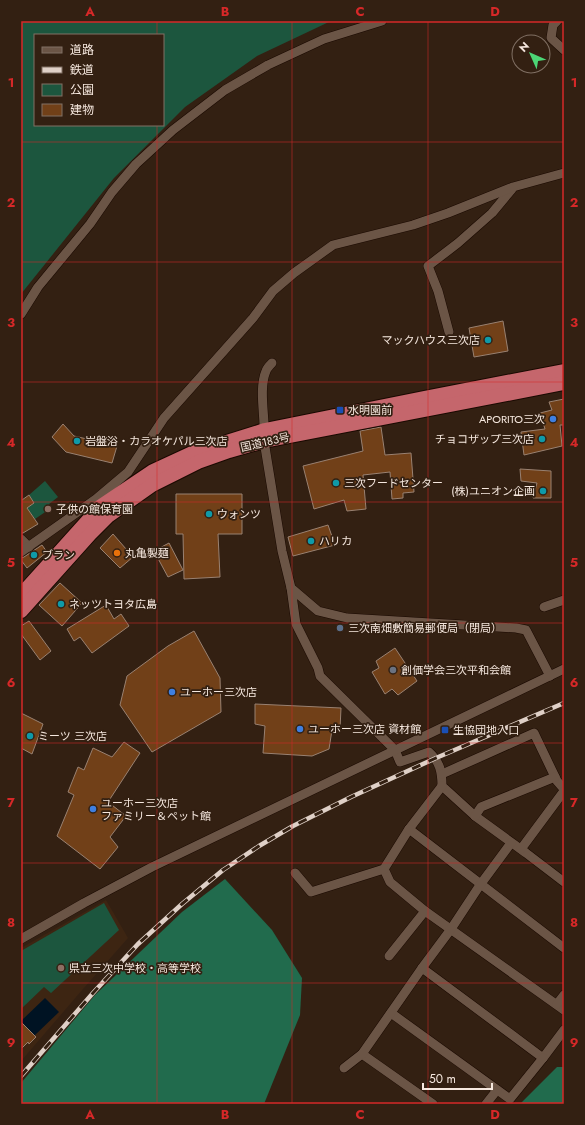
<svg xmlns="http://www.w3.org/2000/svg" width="585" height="1125" viewBox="0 0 585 1125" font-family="Jost,'Noto Sans JP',sans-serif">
	<rect width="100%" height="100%" fill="#332012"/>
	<!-- built -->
	<path fill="#3d2512" d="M106,900l22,38 -45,51 -62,72v-113z"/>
	<!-- green -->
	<g fill="#1c563e" fill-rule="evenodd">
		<path d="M21,21h310l-74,35 -72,51 -71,71 -93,116zM35,35h128v90h-128z"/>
		<path d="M45,481l13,16 -9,7 2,4 -16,11 -8,-11 7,-5 -5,-8z"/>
		<path d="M104,903l15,27 -68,63 -7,-6 -23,22v-58z"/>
	</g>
	<!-- forest -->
	<g fill="#216b4d">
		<path d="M225,879l47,51 30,48 -2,37 -36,89h-243v-21l74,-88 87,-83z"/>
		<path d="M557,1067h7v37h-44z"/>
	</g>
	<!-- water -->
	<path fill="#001323" d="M45,998l14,14 -25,24 -13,-15z"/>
	<!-- building -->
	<g fill="#714018" stroke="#998171">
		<path d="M503,321l5,30 -34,6 -5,-29z"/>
		<path d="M564,399v26h-4l2,21 -38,9 -3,-23 24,-3 -5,-16 12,-3 -3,-8z"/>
		<path d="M63,424l11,12 43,10 -5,17 -46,-11 -14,-15z"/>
		<path d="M381,427l4,28 26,-2 3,39 -11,1v5l-11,1 -2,-27 -27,3 3,34 -19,2 -3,-11 -30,9 -11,-43 60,-15 -3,-20z"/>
		<path d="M520,469l31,2v27h-18l4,-15 -16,-2z"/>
		<path d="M176,494h66v40h-24l2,43 -36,2 -1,-45h-7z"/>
		<path d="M29,495l5,8 -7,5 11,16 -15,9h-2v-35l1,2z"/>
		<path d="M328,525l7,20 -42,11 -5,-19z"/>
		<path d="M113,534l20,23 -13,11 -20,-20z"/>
		<path d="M169,543l14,27 -15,7 -14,-26z"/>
		<path d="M42,545l5,7 -20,16 -6,-8v-2l3,-1z"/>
		<path d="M60,583l22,20 -20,23 -23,-21z"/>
		<path d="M106,605l8,14 7,-5 8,12 -37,27 -12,-16 -6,4 -7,-12z"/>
		<path d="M29,621l22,30 -11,9 -19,-26v-8z"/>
		<path d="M194,631l26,47 1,34 -69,40 -32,-47 7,-29 41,-30z"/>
		<path d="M395,648l22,33 -19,14 -6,-6 -7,5 -13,-22 7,-4 -3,-7z"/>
		<path d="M255,704l86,4 -1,21 -8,1 -3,19 -17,7 -49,-3 2,-27 -10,-2z"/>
		<path d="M21,713l22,11 -11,30 -11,-6z"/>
		<path d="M124,742l16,11 -32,49 18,14 -16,21 8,10 -18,22 -43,-33 17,-41 -6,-3 10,-25 6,3 9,-22 19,9z"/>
		<path d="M21,1022l15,15 -7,7 -1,-2 -7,7z"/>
	</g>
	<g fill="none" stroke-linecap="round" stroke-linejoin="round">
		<defs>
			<g id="minor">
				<path d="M557,21l-4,4 -2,13 13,12"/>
				<path d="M21,314l17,-27 52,-63 22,-32 24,-28 37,-34 52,-40 43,-25 56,-26 58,-18"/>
				<path d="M449,332l-11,-41 -10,-25 30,-23 34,-30 20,-24"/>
				<path d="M272,363c-2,2 -5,5 -6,8 -8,19 0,48 -2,70l18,110 9,37 5,36 22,44 2,8 75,74 5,12 29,-10c11,10 13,20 13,34l33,30 51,37 38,29"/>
				<path d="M21,539l8,8"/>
				<path d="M21,552l75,-53 32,-27 36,-54 89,-100 20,-27 21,-18 39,-28 80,-20 35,-12 65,-26 51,-14"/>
				<path d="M291,588l27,23 29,7 169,10 10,2 24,46"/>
				<path d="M544,607l20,-7"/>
				<path d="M442,774l92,-41 23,48 7,8"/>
				<path d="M442,786l-33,43 -25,40 6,13 35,29 139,99"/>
				<path d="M475,816l6,-9 74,-30"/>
				<path d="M409,829l155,119"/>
				<path d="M521,849l43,-58"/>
				<path d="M295,873l16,19 73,-23"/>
				<path d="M21,939l63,-36 68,-36 412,-198"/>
				<path d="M389,956l36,-45"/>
				<path d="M422,968l121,90 21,-28"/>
				<path d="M557,1004l7,-9"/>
				<path d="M391,1013l119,86 33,-41"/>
				<path d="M362,1054l71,50"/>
				<path d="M344,1068l18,-14 60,-86 29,-39 29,-44 31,-42"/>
				<path d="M486,1104l11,-14"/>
			</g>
			<g id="highway">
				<path d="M21,595l80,-89 52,-35 39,-18 73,-23 159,-32 140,-27"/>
				<path d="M21,611l69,-77 18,-18 44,-31 46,-23 31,-11 35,-10 300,-58"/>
			</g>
		</defs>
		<!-- minor casing -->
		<use href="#minor" stroke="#1a0901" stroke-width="10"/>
		<!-- highway casing -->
		<use href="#highway" stroke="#1a0901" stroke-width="16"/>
		<!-- minor -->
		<use href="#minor" stroke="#6b5546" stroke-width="9"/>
		<!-- highway -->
		<use href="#highway" stroke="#c5666c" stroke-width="14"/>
		<defs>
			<path id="rail" d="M21,1076l72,-83 45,-49 44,-40 41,-34 36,-24 34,-20 58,-29 85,-39 128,-55"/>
		</defs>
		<!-- rail casing -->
		<use href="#rail" stroke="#dfd0c7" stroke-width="4.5"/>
		<!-- rail -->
		<use href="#rail" stroke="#332012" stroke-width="3" stroke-dasharray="9" stroke-linecap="butt"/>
	</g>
	<!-- grid -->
	<path fill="none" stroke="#d62828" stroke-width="1" stroke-opacity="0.55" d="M157,21v14M292,21v1083M428,21v1083M157,125v979M21,142h543M21,262h543M21,382h543M21,502h543M21,623h543M21,743h543M21,863h543M21,983h543"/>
	<!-- markers -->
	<g fill="#0f9aa8" stroke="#332012" stroke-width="1.5">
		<circle cx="488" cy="340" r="4"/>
		<circle cx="542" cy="439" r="4"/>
		<circle cx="77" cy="441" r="4"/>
		<circle cx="336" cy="483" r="4"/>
		<circle cx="543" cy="491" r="4"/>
		<circle cx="209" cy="514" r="4"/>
		<circle cx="311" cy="541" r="4"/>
		<circle cx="34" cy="555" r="4"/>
		<circle cx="61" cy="604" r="4"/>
		<circle cx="30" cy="736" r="4"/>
	</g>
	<g fill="#1a4fb4" stroke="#332012" stroke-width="1.5">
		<rect x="336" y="406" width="8" height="8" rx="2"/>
		<rect x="441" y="726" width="8" height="8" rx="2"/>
	</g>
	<g fill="#3f7fe0" stroke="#332012" stroke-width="1.5">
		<circle cx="553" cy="419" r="4"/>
		<circle cx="172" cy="692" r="4"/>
		<circle cx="300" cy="729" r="4"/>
		<circle cx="93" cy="809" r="4"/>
	</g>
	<g fill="#8d6e63" stroke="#332012" stroke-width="1.5">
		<circle cx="48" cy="509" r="4"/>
		<circle cx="61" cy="968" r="4"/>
	</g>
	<circle fill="#e8710a" stroke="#332012" stroke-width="1.5" cx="117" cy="553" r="4"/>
	<circle fill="#5c6f8a" stroke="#332012" stroke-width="1.5" cx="340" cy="628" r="4"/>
	<circle fill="#6b7280" stroke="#332012" stroke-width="1.5" cx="393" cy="670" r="4"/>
	<g text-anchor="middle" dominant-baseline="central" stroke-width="3.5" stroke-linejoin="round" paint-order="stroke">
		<!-- poi labels -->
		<g font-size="11" fill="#f6e8df" stroke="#332012" text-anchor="start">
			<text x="480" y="340" text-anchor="end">マックハウス三次店</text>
			<text x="348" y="410">水明園前</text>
			<text x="545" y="419" text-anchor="end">APORITO三次</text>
			<text x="534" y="439" text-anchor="end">チョコザップ三次店</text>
			<text x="85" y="441">岩盤浴・カラオケパル三次店</text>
			<text x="344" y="483">三次フードセンター</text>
			<text x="535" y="491" text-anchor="end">(株)ユニオン企画</text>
			<text x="56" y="509">子供の館保育園</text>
			<text x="217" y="514">ウォンツ</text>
			<text x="319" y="541">ハリカ</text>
			<text x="125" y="553">丸亀製麺</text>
			<text x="42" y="555">ブラン</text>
			<text x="69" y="604">ネッツトヨタ広島</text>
			<text x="348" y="628">三次南畑敷簡易郵便局（閉局）</text>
			<text x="401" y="670">創価学会三次平和会館</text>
			<text x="180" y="692">ユーホー三次店</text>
			<text x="308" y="729">ユーホー三次店 資材館</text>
			<text x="453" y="730">生協団地入口</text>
			<text x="38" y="736">ミーツ 三次店</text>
			<text x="101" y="803">ユーホー三次店<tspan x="101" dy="13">ファミリー＆ペット館</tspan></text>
			<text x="69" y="968">県立三次中学校・高等学校</text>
		</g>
		<!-- street labels -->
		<g font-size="11" fill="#f6e8df" stroke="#332012">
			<text transform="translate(265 442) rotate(-13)">国道183号</text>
		</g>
	</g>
	<!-- border -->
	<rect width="585" height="1125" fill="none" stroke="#332012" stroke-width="44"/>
	<!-- legend -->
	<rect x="34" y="34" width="130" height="92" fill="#332012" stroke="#817064"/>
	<rect x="42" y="47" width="20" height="6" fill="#6b5546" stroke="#817064"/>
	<text x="70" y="54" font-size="12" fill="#f6e8df">道路</text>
	<rect x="42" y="67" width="20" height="6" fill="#dfd0c7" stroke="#817064"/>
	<text x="70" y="74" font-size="12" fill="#f6e8df">鉄道</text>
	<rect x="42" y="84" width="20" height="12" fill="#1c563e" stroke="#817064"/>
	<text x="70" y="94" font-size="12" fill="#f6e8df">公園</text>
	<rect x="42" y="104" width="20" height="12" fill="#714018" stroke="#817064"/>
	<text x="70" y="114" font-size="12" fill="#f6e8df">建物</text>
	<!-- north arrow -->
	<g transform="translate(531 54) rotate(315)"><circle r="19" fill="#332012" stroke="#817064"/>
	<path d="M0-3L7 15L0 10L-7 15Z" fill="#4cd676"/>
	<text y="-6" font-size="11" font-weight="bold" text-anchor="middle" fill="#f6e8df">N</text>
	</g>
	<!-- scale -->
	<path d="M423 1083v6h69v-6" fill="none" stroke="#f6e8df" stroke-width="2"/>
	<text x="429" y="1083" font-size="12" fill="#f6e8df" stroke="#332012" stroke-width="3" paint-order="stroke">50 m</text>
	<rect x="22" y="22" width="541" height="1081" fill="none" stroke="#d62828" stroke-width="1.5"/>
	<g font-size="13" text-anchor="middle" font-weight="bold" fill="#d62828">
		<text x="90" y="16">A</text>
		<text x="225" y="16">B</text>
		<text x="360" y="16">C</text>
		<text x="495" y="16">D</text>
		<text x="11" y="87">1</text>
		<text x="574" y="87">1</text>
		<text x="11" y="207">2</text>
		<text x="574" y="207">2</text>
		<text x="11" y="327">3</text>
		<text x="574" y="327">3</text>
		<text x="11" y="447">4</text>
		<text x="574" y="447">4</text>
		<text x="11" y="567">5</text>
		<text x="574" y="567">5</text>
		<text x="11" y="687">6</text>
		<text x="574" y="687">6</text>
		<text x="11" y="807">7</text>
		<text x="574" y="807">7</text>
		<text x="11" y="927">8</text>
		<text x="574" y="927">8</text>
		<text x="11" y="1047">9</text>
		<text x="574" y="1047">9</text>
		<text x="90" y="1119">A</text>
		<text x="225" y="1119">B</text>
		<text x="360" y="1119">C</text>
		<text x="495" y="1119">D</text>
	</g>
</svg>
